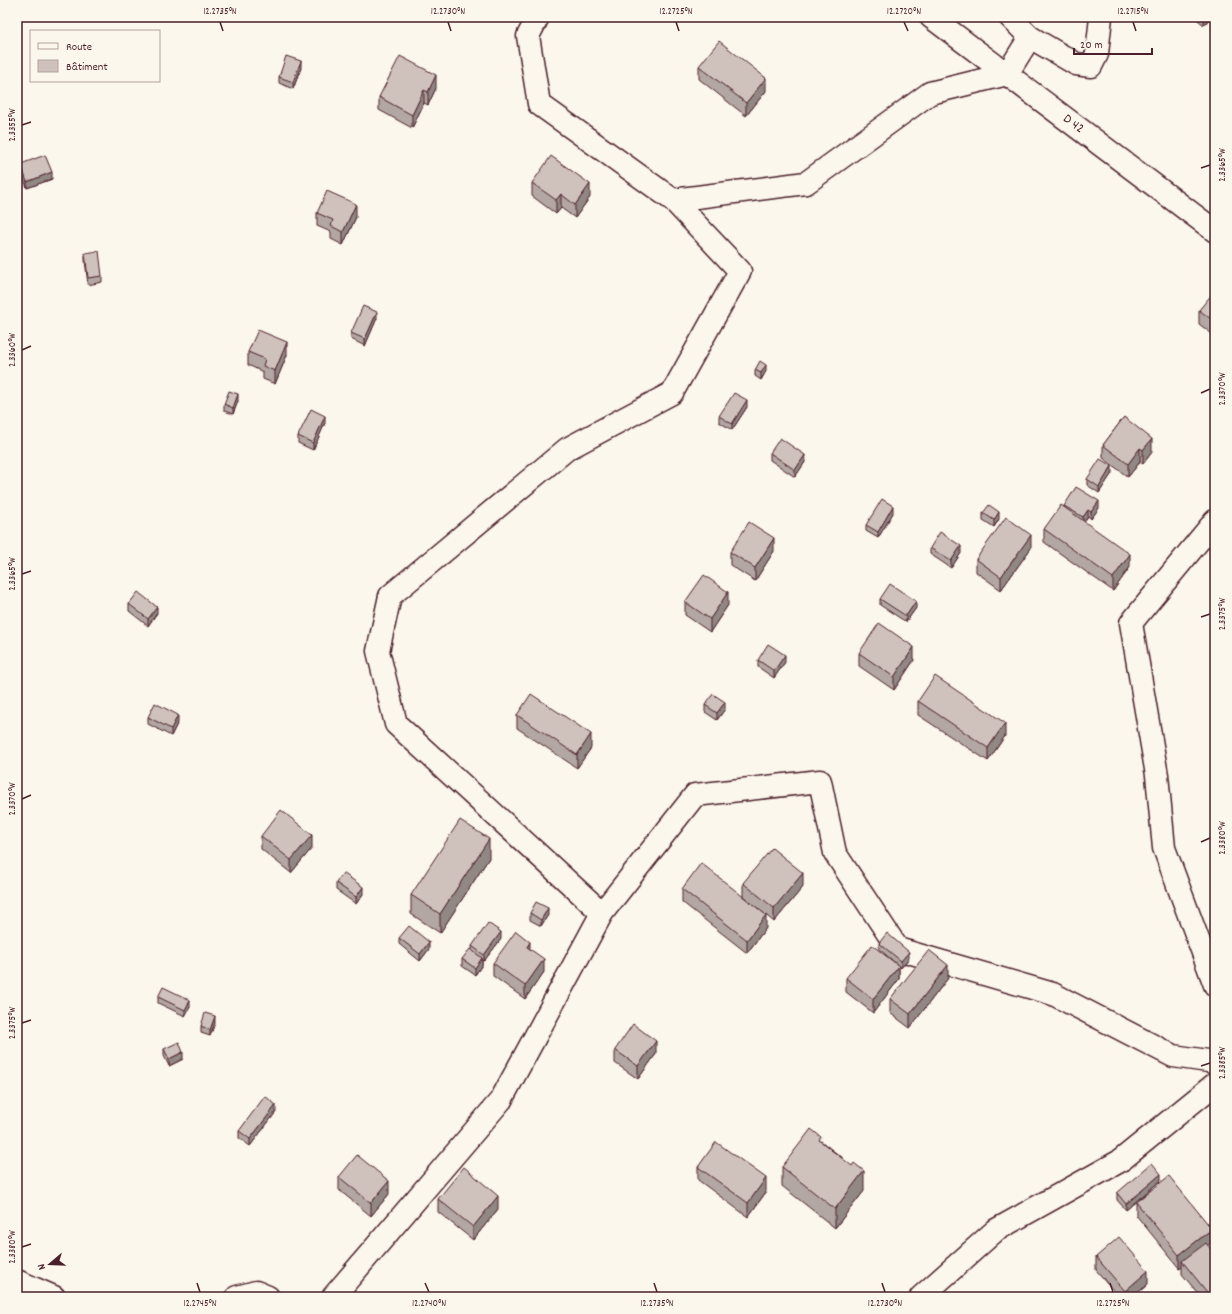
<svg xmlns="http://www.w3.org/2000/svg" width="1232" height="1314" viewBox="0 0 1232 1314" font-family="Dekko,sans-serif">
	<rect width="100%" height="100%" fill="#fbf7ec"/>
	<filter id="ink" filterUnits="userSpaceOnUse"><feTurbulence type="fractalNoise" baseFrequency=".025" numOctaves="2"/><feDisplacementMap in="SourceGraphic" scale="8" xChannelSelector="R" yChannelSelector="G"/><feConvolveMatrix kernelMatrix="1 2 1 2 8 2 1 2 1" color-interpolation-filters="sRGB"/></filter>
	<g filter="url(#ink)">
		<g fill="none" stroke-linecap="round" stroke-linejoin="round">
			<defs>
				<g id="minor">
					<path d="M538,17l-10,19 11,68 134,96 133,-17 124,-90 77,-19 23,-37 -20,-20"/>
					<path d="M1030,37l46,27 15,2 6,-12 4,-37"/>
					<path d="M673,200l67,71 -68,122 -105,56 -177,147 -12,55 18,73 206,189 93,-118 125,-14 15,72 63,96 155,45 120,62 42,6"/>
					<path d="M1215,521l-84,102 26,152 7,73 51,137"/>
					<path d="M17,1281l37,16"/>
					<path d="M237,1297l19,-5 12,5"/>
					<path d="M333,1297l168,-197 101,-187"/>
					<path d="M921,1297l75,-67 124,-69 95,-77"/>
				</g>
				<g id="tertiary">
					<path id="s1" d="M931,17l284,214"/>
				</g>
			</defs>
			<!-- minor casing -->
			<use href="#minor" stroke="#4a1f2b" stroke-width="25"/>
			<!-- tertiary casing -->
			<use href="#tertiary" stroke="#4a1f2b" stroke-width="25"/>
			<!-- minor -->
			<use href="#minor" stroke="#fbf7ec" stroke-width="22"/>
			<!-- tertiary -->
			<use href="#tertiary" stroke="#fbf7ec" stroke-width="22"/>
		</g>
		<!-- wall -->
		<g fill="#b2a7a2" stroke="#4a1f2b">
			<path d="M1194,17h17l-7,8z"/>
			<path d="M1215,21v14l-3,-3v-6z"/>
			<path d="M699,66l67,25 -20,25 -47,-37z"/>
			<path d="M301,68l-8,21 -14,-6v-6z"/>
			<path d="M436,88l-8,17 -4,-2 -12,25 -33,-18v-13z"/>
			<path d="M21,164l31,15 -25,9 -6,-18z"/>
			<path d="M532,183l58,14 -15,21 -14,-10 -5,6 -24,-18z"/>
			<path d="M317,213l39,4 -13,28 -12,-6v-7l-14,-6z"/>
			<path d="M85,253l17,23v6l-14,3 -3,-25z"/>
			<path d="M1215,295v41l-16,-12v-14z"/>
			<path d="M377,318l-12,28 -14,-7v-6z"/>
			<path d="M248,352l39,3 -12,29 -12,-5v-7l-15,-7z"/>
			<path d="M755,370l11,1 -5,9 -6,-4z"/>
			<path d="M238,401l-5,13 -9,-3v-7z"/>
			<path d="M747,407l-15,23 -13,-8v-6z"/>
			<path d="M1124,417l28,35 -9,12 -3,-2 -12,15 -25,-19v-13z"/>
			<path d="M325,423l-12,27 -15,-7v-7z"/>
			<path d="M770,453l35,9 -10,15 -25,-17z"/>
			<path d="M1112,473l-13,20 -12,-8v-6z"/>
			<path d="M1064,506l35,2 -8,11 -3,-3 -4,5 46,46 -17,24 -69,-49v-13l20,-22z"/>
			<path d="M893,513l-15,25 -12,-7v-6z"/>
			<path d="M983,513l16,6 -5,8 -11,-7z"/>
			<path d="M930,548l31,5 -10,15 -21,-14z"/>
			<path d="M1031,548l-30,42 -25,-18v-13z"/>
			<path d="M774,551l-19,30 -25,-16v-13z"/>
			<path d="M880,599l36,9 -10,14 -26,-17z"/>
			<path d="M685,602l43,3 -18,27 -25,-17z"/>
			<path d="M129,604l28,9 -9,13 -19,-15z"/>
			<path d="M859,653l55,7 -20,30 -35,-24z"/>
			<path d="M758,660l27,2 -11,16 -16,-11z"/>
			<path d="M918,701l87,35 -17,25 -70,-46z"/>
			<path d="M705,705l20,4 -8,11 -12,-8z"/>
			<path d="M517,715l74,33 -14,20 -60,-40z"/>
			<path d="M148,717l30,5 -7,14 -23,-12z"/>
			<path d="M261,836l51,12 -21,25 -30,-24z"/>
			<path d="M489,858l-49,75 -29,-19v-19z"/>
			<path d="M336,883l27,11 -7,10 -20,-14z"/>
			<path d="M743,883l60,4 -29,35 -31,-26z"/>
			<path d="M682,889l84,39 -19,25 -65,-51z"/>
			<path d="M530,913l18,2 -7,11 -11,-6z"/>
			<path d="M399,938l30,11 -9,12 -21,-17z"/>
			<path d="M501,939l-17,22 -2,-1v5l-7,10 -13,-9v-7l10,-8v-5z"/>
			<path d="M879,943l30,15 -8,10 -2,-2v13l-26,34 -27,-21v-14l53,-12 -20,-17z"/>
			<path d="M493,963l51,9 -19,27 -32,-23z"/>
			<path d="M948,978l-38,50 -20,-15v-14z"/>
			<path d="M158,997l32,10 -5,9 -27,-13z"/>
			<path d="M215,1023l-5,13 -9,-3v-7z"/>
			<path d="M164,1049l19,10 -14,7 -5,-10z"/>
			<path d="M615,1050l41,4 -18,25 -23,-16z"/>
			<path d="M276,1112l-26,34 -11,-8v-7z"/>
			<path d="M821,1141l21,17 22,33 -29,37 -53,-42v-19z"/>
			<path d="M698,1167l68,25 -18,25 -50,-37z"/>
			<path d="M339,1177l50,17 -18,22 -32,-26z"/>
			<path d="M1161,1180l-35,30 -9,-10v-7z"/>
			<path d="M438,1199l60,10 -25,31 -35,-28z"/>
			<path d="M1136,1202l76,40 -5,3 8,52h-14l-19,-23v-8l-3,2 -43,-53z"/>
			<path d="M1096,1257l52,27 -15,13h-14l-23,-27z"/>
		</g>
		<!-- shaded-wall -->
		<g fill="#918884" stroke="#4a1f2b">
			<path d="M1204,17h7l-7,8z"/>
			<path d="M301,61v7l-8,21v-7z"/>
			<path d="M436,75v13l-8,17v-13z"/>
			<path d="M766,78v13l-20,25v-13z"/>
			<path d="M424,90v13l-12,25v-13z"/>
			<path d="M52,172v7l-25,9v-6z"/>
			<path d="M590,184v13l-15,21v-13z"/>
			<path d="M561,194v14l-5,6v-14z"/>
			<path d="M356,204v13l-13,28v-13z"/>
			<path d="M377,312v6l-12,28v-7z"/>
			<path d="M287,342v13l-12,29v-13z"/>
			<path d="M766,365v6l-5,9v-7z"/>
			<path d="M238,394v7l-5,13v-6z"/>
			<path d="M747,400v7l-15,23v-6z"/>
			<path d="M325,416v7l-12,27v-7z"/>
			<path d="M1152,439v13l-9,12v-14z"/>
			<path d="M1140,448v14l-12,15v-13z"/>
			<path d="M805,455v7l-10,15v-7z"/>
			<path d="M1112,466v7l-13,20v-6z"/>
			<path d="M1099,501v7l-8,11v-7z"/>
			<path d="M893,506v7l-15,25v-6z"/>
			<path d="M1088,510v6l-5,8v-7z"/>
			<path d="M999,512v7l-5,8v-7z"/>
			<path d="M1031,535v13l-30,42v-13z"/>
			<path d="M774,538v13l-19,30v-13z"/>
			<path d="M961,546v7l-10,15v-7z"/>
			<path d="M1130,554v13l-17,24v-13z"/>
			<path d="M728,592v13l-18,27v-13z"/>
			<path d="M916,601v7l-10,14v-6z"/>
			<path d="M157,607v6l-9,13v-7z"/>
			<path d="M914,647v13l-20,30v-13z"/>
			<path d="M785,655v7l-11,16v-7z"/>
			<path d="M725,702v7l-8,11v-7z"/>
			<path d="M178,715v7l-7,14v-7z"/>
			<path d="M1005,723v13l-17,25v-13z"/>
			<path d="M591,734v14l-14,20v-13z"/>
			<path d="M312,835v13l-21,25v-13z"/>
			<path d="M489,839v19l-49,75v-19z"/>
			<path d="M803,873v14l-29,35v-14z"/>
			<path d="M363,887v7l-7,10v-7z"/>
			<path d="M548,908v7l-7,11v-6z"/>
			<path d="M766,915v13l-19,25v-13z"/>
			<path d="M501,932v7l-17,22v-6z"/>
			<path d="M429,942v7l-9,12v-7z"/>
			<path d="M530,942v13l-3,-8z"/>
			<path d="M909,952v6l-8,10v-7z"/>
			<path d="M482,958v7l-7,10v-7z"/>
			<path d="M544,959v13l-19,27v-13z"/>
			<path d="M948,965v13l-38,50v-14z"/>
			<path d="M899,966v13l-26,34v-14z"/>
			<path d="M190,1000v7l-5,9v-6z"/>
			<path d="M215,1016v7l-5,13v-6z"/>
			<path d="M656,1041v13l-18,25v-13z"/>
			<path d="M183,1052v7l-14,7v-7z"/>
			<path d="M276,1105v7l-26,34v-7z"/>
			<path d="M864,1171v20l-29,37v-19z"/>
			<path d="M1161,1174v6l-35,30v-6z"/>
			<path d="M766,1178v14l-18,25v-14z"/>
			<path d="M389,1181v13l-18,22v-13z"/>
			<path d="M498,1196v13l-25,31v-13z"/>
			<path d="M1212,1229v13l-27,22 -3,-3v5l-3,2v-13z"/>
			<path d="M1148,1271v13l-15,13h-8v-6z"/>
		</g>
		<!-- building -->
		<g fill="#cfc2bc" stroke="#4a1f2b">
			<path d="M1215,21v7l-3,-2z"/>
			<path d="M719,41l47,37 -20,25 -47,-37z"/>
			<path d="M286,56l15,5 -8,21 -14,-5z"/>
			<path d="M400,56l36,19 -8,17 -4,-2 -12,25 -33,-18z"/>
			<path d="M45,155l7,17 -25,10 -6,-18z"/>
			<path d="M551,156l39,28 -15,21 -14,-11 -5,6 -24,-17z"/>
			<path d="M327,191l29,13 -13,28 -12,-6 2,-6 -16,-7z"/>
			<path d="M99,251l3,25 -14,2 -3,-25z"/>
			<path d="M1213,293l2,2v27l-16,-12z"/>
			<path d="M363,306l14,6 -12,27 -14,-6z"/>
			<path d="M258,330l29,12 -12,29 -12,-5 2,-7 -17,-7z"/>
			<path d="M760,361l6,4 -5,8 -6,-3z"/>
			<path d="M229,391l9,3 -5,14 -9,-4z"/>
			<path d="M734,393l13,7 -15,24 -13,-8z"/>
			<path d="M311,409l14,7 -12,27 -15,-7z"/>
			<path d="M1124,417l28,22 -9,11 -3,-2 -12,16 -25,-19z"/>
			<path d="M780,438l25,17 -10,15 -25,-17z"/>
			<path d="M1100,459l12,7 -13,21 -12,-8z"/>
			<path d="M1076,487l23,14 -8,11 -3,-2 -5,7 -19,-11z"/>
			<path d="M882,499l11,7 -15,26 -12,-7z"/>
			<path d="M989,505l10,7 -5,8 -11,-7z"/>
			<path d="M1061,505l69,49 -17,24 -69,-49z"/>
			<path d="M1006,517l25,18 -30,42 -25,-18z"/>
			<path d="M749,522l25,16 -19,30 -25,-16z"/>
			<path d="M940,532l21,14 -10,15 -21,-13z"/>
			<path d="M704,575l24,17 -18,27 -25,-17z"/>
			<path d="M890,584l26,17 -10,15 -26,-17z"/>
			<path d="M138,592l19,15 -9,12 -19,-15z"/>
			<path d="M879,623l35,24 -20,30 -35,-24z"/>
			<path d="M768,644l17,11 -11,16 -16,-11z"/>
			<path d="M935,676l70,47 -17,25 -70,-47z"/>
			<path d="M531,694l60,40 -14,21 -60,-40z"/>
			<path d="M713,694l12,8 -8,11 -12,-8z"/>
			<path d="M155,703l23,12 -7,14 -23,-12z"/>
			<path d="M281,810l31,25 -21,25 -30,-24z"/>
			<path d="M460,820l29,19 -49,75 -29,-19z"/>
			<path d="M772,848l31,25 -29,35 -31,-25z"/>
			<path d="M701,863l65,52 -19,25 -65,-51z"/>
			<path d="M343,873l20,14 -7,10 -20,-14z"/>
			<path d="M536,902l12,6 -7,12 -11,-7z"/>
			<path d="M488,923l13,9 -17,23 -12,-9z"/>
			<path d="M409,926l20,16 -9,12 -21,-16z"/>
			<path d="M516,931l14,11 -3,5 17,12 -19,27 -32,-23z"/>
			<path d="M887,933l22,19 -8,9 -22,-18z"/>
			<path d="M872,945l27,21 -26,33 -27,-21z"/>
			<path d="M470,949l12,9 -7,10 -13,-9z"/>
			<path d="M929,950l19,15 -38,49 -20,-15z"/>
			<path d="M163,987l27,13 -5,10 -27,-13z"/>
			<path d="M205,1013l10,3 -5,14 -9,-4z"/>
			<path d="M633,1024l23,17 -18,25 -23,-16z"/>
			<path d="M179,1042l4,10 -14,7 -5,-10z"/>
			<path d="M265,1096l11,9 -26,34 -11,-8z"/>
			<path d="M811,1129l10,8 -2,3 33,26 2,-3 10,8 -29,38 -53,-42z"/>
			<path d="M716,1142l50,36 -18,25 -50,-36z"/>
			<path d="M830,1149l12,8v1z"/>
			<path d="M357,1155l32,26 -18,22 -32,-26z"/>
			<path d="M1152,1163l9,11 -35,30 -9,-11z"/>
			<path d="M464,1167l34,29 -25,31 -35,-28z"/>
			<path d="M1169,1176l43,53 -33,26 -43,-53z"/>
			<path d="M1119,1237l29,34 -23,20 -29,-34z"/>
			<path d="M1206,1243l9,12v42h-4l-29,-36z"/>
		</g>
	</g>
	<!-- ticks -->
	<path fill="none" stroke="#4a1f2b" stroke-width="1.5" d="M220,22l3,9M448,22l3,9M676,22l3,9M904,22l4,9M1133,22l3,9M22,125l9,-3M1201,168l9,-3M22,350l9,-4M1201,393l9,-4M22,574l9,-3M1201,617l9,-3M22,799l9,-4M1201,842l9,-4M22,1023l9,-3M1201,1066l9,-3M22,1247l9,-3M197,1283l3,9M425,1283l4,9M654,1283l3,9M882,1283l3,9M1110,1283l3,9"/>
	<g text-anchor="middle" dominant-baseline="central" stroke-width="3" stroke-linejoin="round" paint-order="stroke">
		<!-- street labels -->
		<g font-size="14" fill="#4a1f2b" stroke="#fbf7ec">
			<text stroke="none"><textPath href="#s1" startOffset="178">D 42</textPath></text>
		</g>
	</g>
	<!-- margin -->
	<rect width="1232" height="1314" fill="none" stroke="#fbf7ec" stroke-width="44"/>
	<!-- legend -->
	<rect x="30" y="30" width="130" height="52" fill="#fbf7ec" stroke="#b4a19f"/>
	<rect x="38" y="43" width="20" height="6" fill="#fbf7ec" stroke="#b4a19f"/>
	<text x="66" y="50" font-size="12" fill="#4a1f2b">Route</text>
	<rect x="38" y="60" width="20" height="12" fill="#cfc2bc" stroke="#b4a19f"/>
	<text x="66" y="70" font-size="12" fill="#4a1f2b">Bâtiment</text>
	<!-- north arrow -->
	<g transform="translate(50 1264) rotate(251)" stroke="#fbf7ec" stroke-width="3" paint-order="stroke">
	<path d="M0-3L7 15L0 10L-7 15Z" fill="#4a1f2b"/>
	<text y="-6" font-size="11" font-weight="bold" text-anchor="middle" fill="#4a1f2b">N</text>
	</g>
	<!-- scale -->
	<path d="M1074 48v6h78v-6" fill="none" stroke="#4a1f2b" stroke-width="2"/>
	<text x="1080" y="48" font-size="12" fill="#4a1f2b" stroke="#fbf7ec" stroke-width="3" paint-order="stroke">20 m</text>
	<rect x="22" y="22" width="1188" height="1270" fill="none" stroke="#4a1f2b" stroke-width="1.5"/>
	<g font-size="10" text-anchor="middle" fill="#4a1f2b">
		<text x="220" y="14">12.2735°N</text>
		<text x="448" y="14">12.2730°N</text>
		<text x="676" y="14">12.2725°N</text>
		<text x="904" y="14">12.2720°N</text>
		<text x="1133" y="14">12.2715°N</text>
		<text transform="translate(11 125) rotate(-90)" y="4">2.3355°W</text>
		<text transform="translate(1221 165) rotate(-90)" y="4">2.3365°W</text>
		<text transform="translate(11 350) rotate(-90)" y="4">2.3360°W</text>
		<text transform="translate(1221 389) rotate(-90)" y="4">2.3370°W</text>
		<text transform="translate(11 574) rotate(-90)" y="4">2.3365°W</text>
		<text transform="translate(1221 614) rotate(-90)" y="4">2.3375°W</text>
		<text transform="translate(11 799) rotate(-90)" y="4">2.3370°W</text>
		<text transform="translate(1221 838) rotate(-90)" y="4">2.3380°W</text>
		<text transform="translate(11 1023) rotate(-90)" y="4">2.3375°W</text>
		<text transform="translate(1221 1063) rotate(-90)" y="4">2.3385°W</text>
		<text transform="translate(11 1247) rotate(-90)" y="4">2.3380°W</text>
		<text x="200" y="1306">12.2745°N</text>
		<text x="429" y="1306">12.2740°N</text>
		<text x="657" y="1306">12.2735°N</text>
		<text x="885" y="1306">12.2730°N</text>
		<text x="1113" y="1306">12.2725°N</text>
	</g>
</svg>
